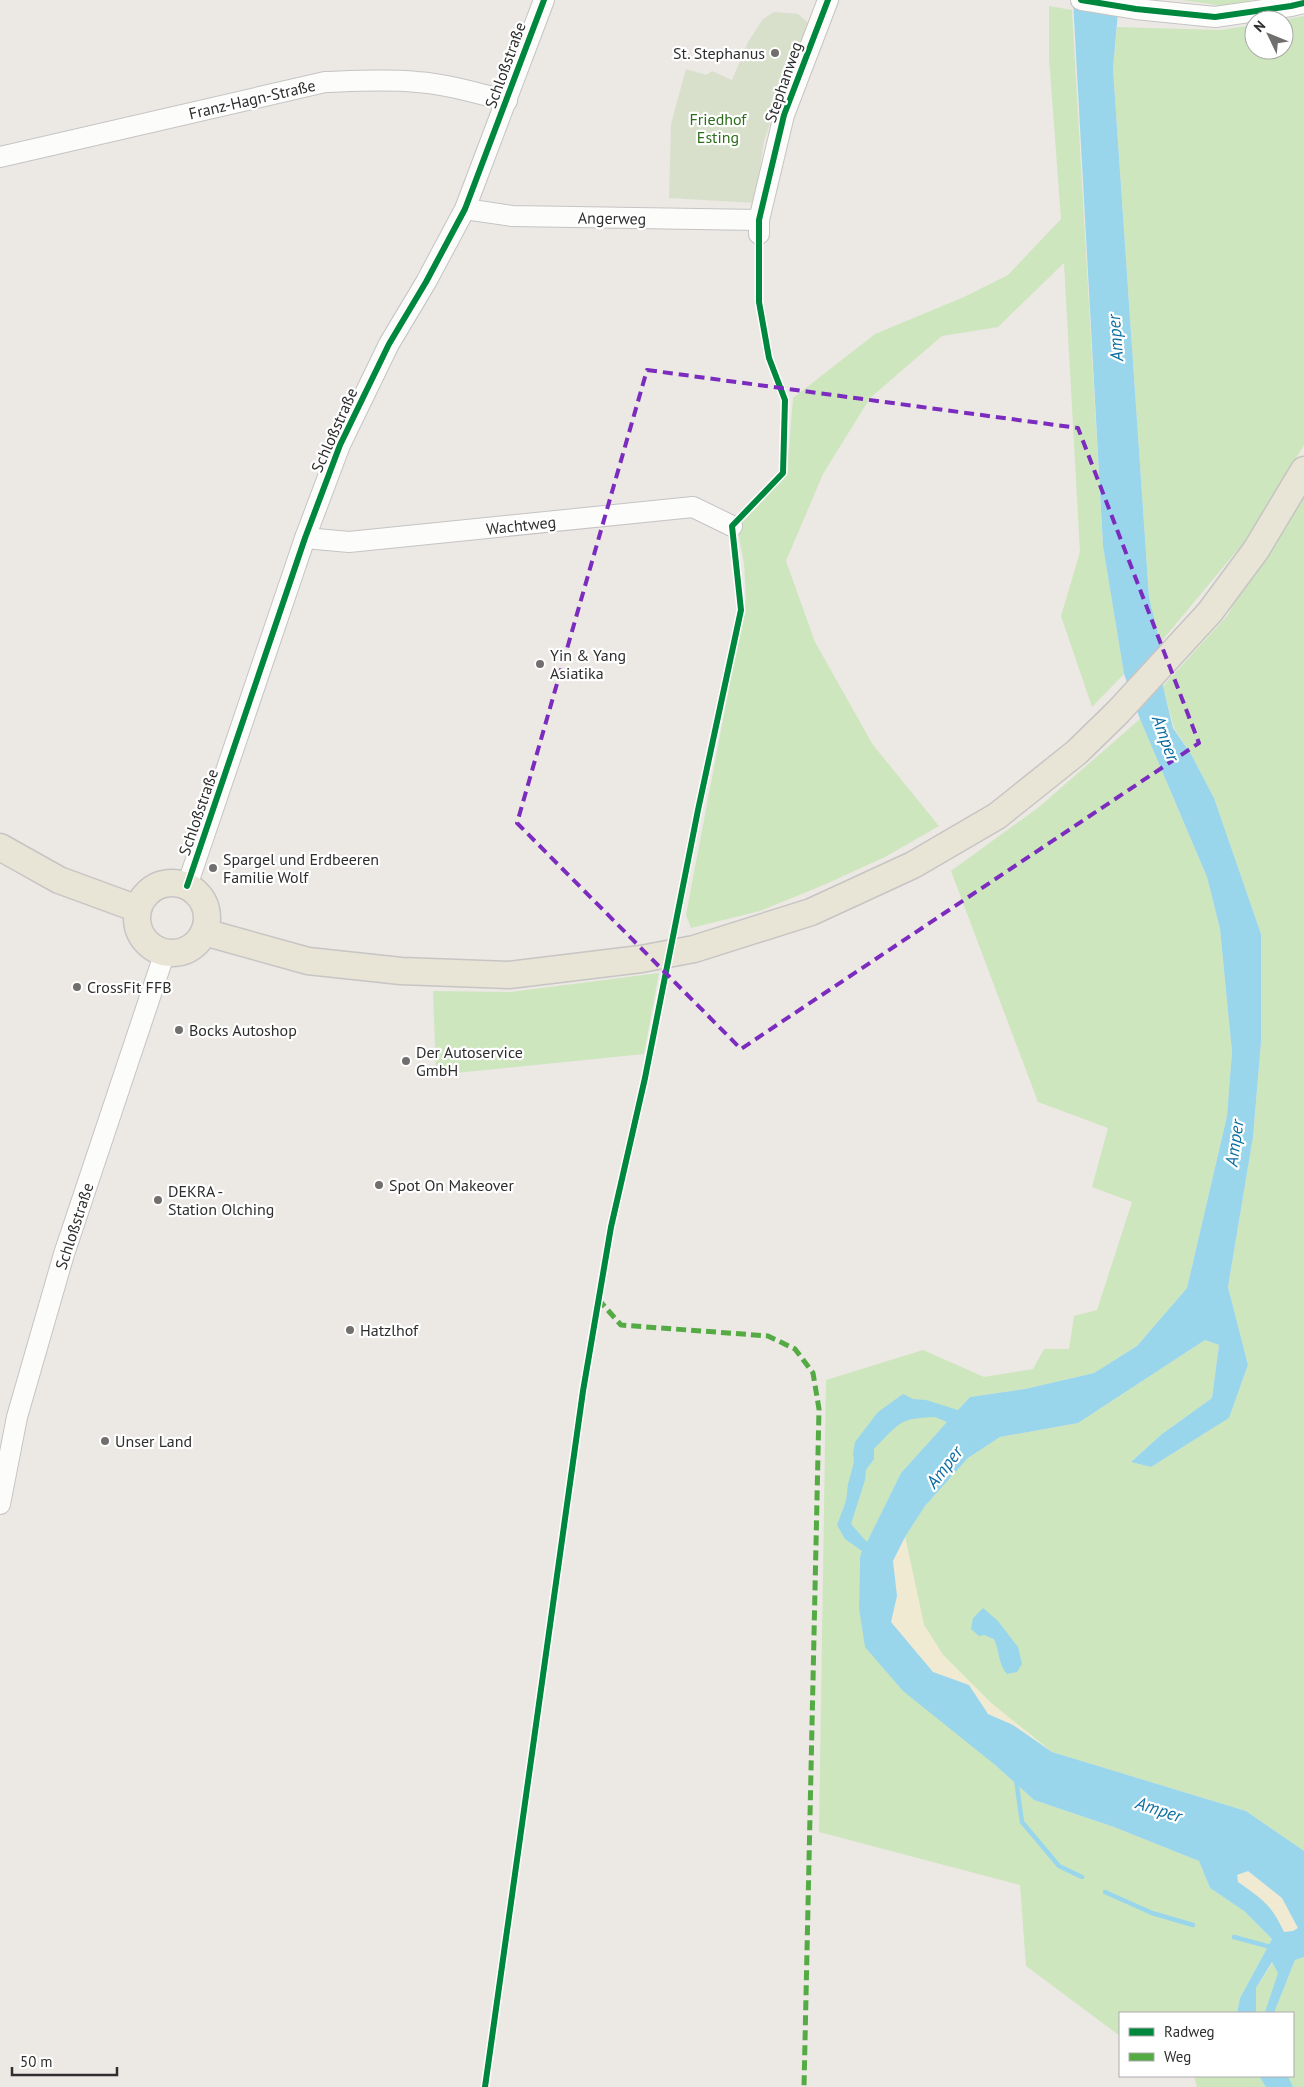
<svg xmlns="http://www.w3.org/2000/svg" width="1304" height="2087" viewBox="0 0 1304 2087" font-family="'PT Sans',sans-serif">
	<rect width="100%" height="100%" fill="#ece8e4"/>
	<!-- green -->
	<g fill="#cee6be">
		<path d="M1181,0h72l-29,6z"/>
		<path d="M1049,6l23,4 31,536 21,128 -32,33 -31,-91 19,-64 -16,-289 -66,64 -56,9 -72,62 -47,76 -37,87 29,81 58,103 66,81 -54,31 -59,27 -66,27 -69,17 -5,-13 60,-317 -2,-35 -7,-35 50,-54 6,-76 82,-64 89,-37 44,-22 53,-56 -12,-161z"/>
		<path d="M1304,16v429l-54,90 -90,108 -11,-46 -36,-528 4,-42 103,3 34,-5v25h30l-1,-30z"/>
		<path d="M1304,487v1364l-58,-40 -194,-59 -61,-49 -48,-48 -19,-30 -19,-88 20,-31 43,-48 32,-21 78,-14 127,-83 14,5 -7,53 -50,36 -31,28 20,5 78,-49 19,-53 -20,-78 25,-150 8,-95v-108l-47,-136 -23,-44 -17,-26 -11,-42 64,-70z"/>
		<path d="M1140,719l67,158 13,52 12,123 -5,64 -40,172 -50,58 -43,27 -69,16 -55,8 -69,76 -41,84 -1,51 135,156 40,36 80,27 85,34 11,27 34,23 28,28 -32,59 -3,15h-117v23l-94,-70 -6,-81 -201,-53 7,-452 97,-30 61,27 49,-8 11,-20h25l5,-33 23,-6 35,-108 -40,-15 16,-59 -70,-26 -87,-231 88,-64z"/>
		<path d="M659,973l-15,81 -208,21 -3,-84 77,1z"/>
		<path d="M1304,1957v130h-11l-5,-11h5v-63h-37v-25l17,-26 5,11 -12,39 8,1 21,-53z"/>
		<path d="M1194,2076h65l7,11h-69z"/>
	</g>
	<!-- sand -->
	<g fill="#f0ead3">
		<path d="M905,1537l19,88 19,30 48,48 61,49 -39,-27 -25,-11 -19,-29 -36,-13 -42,-50 6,-26 -4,-35z"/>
		<path d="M1248,1871l34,27 17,30 -6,3 -9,1c-13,-28 -22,-32 -46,-50l-1,-7z"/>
	</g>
	<!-- cemetery -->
	<path fill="#d8e0cc" d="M774,12l24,2 16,14 -37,75 -13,38 -9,62 -86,-5 2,-74 15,-55 20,6 6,-4 20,9 16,-38 15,-23z"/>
	<!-- water -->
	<g fill="#99d6ec" fill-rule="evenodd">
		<path d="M1073,0h46l-6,69 36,528 11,46 3,43 10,42 18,26 23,44 47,136v108l-8,95 -25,150 20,78 -19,53 -78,49 -20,-5 31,-28 50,-36 7,-53 -14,-5 -127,83 -78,14 -32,21 -43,48 -20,31 -12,24 4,35 -6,26 42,50 36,13 19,29 25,11 39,27 194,59 58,40v106l-9,3 -21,53 -9,-1 13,-39 -6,-11 -16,26v25h-19l3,-15 32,-59 -28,-28 -34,-23 -11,-27 -85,-34 -80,-27 -40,-36 -91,-73 -38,-44 -6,-39 1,-51 2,-6 -17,-12 -8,-14 9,-24 2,-17 6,-22 -1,-9 2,-11 23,-30 25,-18 10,5 13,1 32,10 12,-13 55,-8 69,-16 43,-27 50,-58 40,-172 5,-64 -12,-123 -13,-52 -67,-158 -16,-45 -21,-128zM935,1417l12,5 -46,51 -34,69 -16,-18 14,-44 1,-10 8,-11v-10c25,-25 24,-31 61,-32zM1248,1871l34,27 16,30 -5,3 -9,1c-13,-28 -22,-33 -46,-50l-1,-7z"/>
		<path d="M983,1608l15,13 20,26 4,17 -5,8 -10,2c-9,-10 -7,-22 -13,-35l-10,-4 -5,1 -8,-7 2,-11z"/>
		<path d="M1259,2076h29l5,11h-27z"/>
	</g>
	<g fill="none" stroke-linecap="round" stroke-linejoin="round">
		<!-- stream -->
		<g stroke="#99d6ec" stroke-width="4.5">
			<path d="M1016,1779l6,43 37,44 23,11"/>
			<path d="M1105,1892l47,21 41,12"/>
			<path d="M1234,1937l40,11"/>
		</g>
		<defs>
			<g id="minor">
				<path d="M1081,0l55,9 79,8 76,-11 13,-3"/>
				<path d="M0,157l325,-75c30,-1 61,-3 92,0 30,2 60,11 90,19"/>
				<path d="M465,209l47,7 247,4"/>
				<path d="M759,234v-14l25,-105 44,-115"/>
				<path d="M305,538l44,4 344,-35 39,19"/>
				<path d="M187,886l118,-348 35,-93 49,-101 37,-62 39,-73 79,-209"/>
				<path d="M0,1504l17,-87 47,-163 101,-302"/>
			</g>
			<g id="major">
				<path d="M0,847l59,33 79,29"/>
				<circle cx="172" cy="918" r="35"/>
				<path d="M204,932l104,29 93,10 108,4 132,-16 53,-10 117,-37 102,-47 84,-49 80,-64 41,-40 92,-100 46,-62 48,-80"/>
			</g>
		</defs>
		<!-- minor casing -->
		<use href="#minor" stroke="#c5c4c5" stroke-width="22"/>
		<!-- major casing -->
		<use href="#major" stroke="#c6c5c4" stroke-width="29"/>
		<!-- minor -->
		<use href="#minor" stroke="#fcfcfb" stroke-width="20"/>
		<!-- major -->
		<use href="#major" stroke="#e8e4d6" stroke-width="26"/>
		<!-- quiet -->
		<path stroke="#54ab44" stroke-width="5" stroke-dasharray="10 5" stroke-linecap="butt" d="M598,1299l23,26 147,11 27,13 18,24 6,36 -15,678"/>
		<defs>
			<g id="cycleway">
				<path d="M1081,0l55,9 79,8 76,-11 13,-3"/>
				<path d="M187,886l118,-348 35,-93 49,-101 37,-62 39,-73 79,-209"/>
				<path d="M485,2087l98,-696 28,-164 34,-149 53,-268 43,-200 -9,-84 51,-53 2,-73 -16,-42 -10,-56v-82l25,-105 44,-115"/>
			</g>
		</defs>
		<!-- cycleway casing -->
		<use href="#cycleway" stroke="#fff" stroke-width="9"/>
		<!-- cycleway -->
		<use href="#cycleway" stroke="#00873e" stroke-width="6"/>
	</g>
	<!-- marked area -->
	<path fill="none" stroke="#7b2cbf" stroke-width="4" stroke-dasharray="10 6" stroke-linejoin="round" d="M647,370l431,58 121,315 -458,306 -224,-226z"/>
	<!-- markers -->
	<g fill="#706f6e" stroke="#fff" stroke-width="2">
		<circle cx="775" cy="53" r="5"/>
		<circle cx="540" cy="664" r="5"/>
		<circle cx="213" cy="868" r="5"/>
		<circle cx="77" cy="987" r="5"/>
		<circle cx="179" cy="1030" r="5"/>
		<circle cx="406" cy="1061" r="5"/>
		<circle cx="379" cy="1185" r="5"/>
		<circle cx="158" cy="1200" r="5"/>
		<circle cx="350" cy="1330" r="5"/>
		<circle cx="105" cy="1441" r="5"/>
	</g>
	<g text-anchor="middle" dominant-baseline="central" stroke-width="4.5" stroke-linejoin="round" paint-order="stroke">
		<!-- poi labels -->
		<g font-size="16" fill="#2e2e2e" stroke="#fff" text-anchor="start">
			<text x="765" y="53" text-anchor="end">St. Stephanus</text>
			<text x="550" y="655">Yin &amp; Yang<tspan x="550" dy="18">Asiatika</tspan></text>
			<text x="223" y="859">Spargel und Erdbeeren<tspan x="223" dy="18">Familie Wolf</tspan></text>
			<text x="87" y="987">CrossFit FFB</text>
			<text x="189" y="1030">Bocks Autoshop</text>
			<text x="416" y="1052">Der Autoservice<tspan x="416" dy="18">GmbH</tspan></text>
			<text x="389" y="1185">Spot On Makeover</text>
			<text x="168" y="1191">DEKRA -<tspan x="168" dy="18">Station Olching</tspan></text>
			<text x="360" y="1330">Hatzlhof</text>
			<text x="115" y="1441">Unser Land</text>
		</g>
		<!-- street labels -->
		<g font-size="16" fill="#2e2e2e" stroke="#fff">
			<text transform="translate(505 65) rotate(-70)">Schloßstraße</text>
			<text transform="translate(783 82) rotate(-71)">Stephanweg</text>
			<text transform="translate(252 99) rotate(-13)">Franz-Hagn-Straße</text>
			<text transform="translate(612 218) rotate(1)">Angerweg</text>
			<text transform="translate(334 430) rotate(-66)">Schloßstraße</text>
			<text transform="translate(521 525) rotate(-6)">Wachtweg</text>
			<text transform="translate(198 812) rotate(-71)">Schloßstraße</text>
			<text transform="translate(74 1226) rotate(-72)">Schloßstraße</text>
		</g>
		<!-- park labels -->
		<g font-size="16" fill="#2c6e1b" stroke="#fff">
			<text x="718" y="119">Friedhof<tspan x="718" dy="18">Esting</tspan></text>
		</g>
		<!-- water labels -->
		<g font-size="18" font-style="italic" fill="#0d6fa3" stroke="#fff">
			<text transform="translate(1115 338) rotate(-94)">Amper</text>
			<text transform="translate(1166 738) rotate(70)">Amper</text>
			<text transform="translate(1234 1143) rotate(-82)">Amper</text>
			<text transform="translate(944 1467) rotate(-52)">Amper</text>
			<text transform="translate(1159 1809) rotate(18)">Amper</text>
		</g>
	</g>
	<!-- legend -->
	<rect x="1119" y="2012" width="175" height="65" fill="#ffffff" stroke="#ababab"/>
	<rect x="1129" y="2028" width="25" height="8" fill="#00873e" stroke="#ababab"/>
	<text x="1164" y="2037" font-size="15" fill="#2e2e2e">Radweg</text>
	<rect x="1129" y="2053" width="25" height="8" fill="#54ab44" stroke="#ababab"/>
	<text x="1164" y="2062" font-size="15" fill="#2e2e2e">Weg</text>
	<!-- north arrow -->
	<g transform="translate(1269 35) rotate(313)"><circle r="24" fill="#ffffff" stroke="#ababab"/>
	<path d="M0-4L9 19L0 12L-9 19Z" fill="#706f6e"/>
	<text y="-8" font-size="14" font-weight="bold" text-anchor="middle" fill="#2e2e2e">N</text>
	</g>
	<!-- scale -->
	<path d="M12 2067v8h105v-8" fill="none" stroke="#2e2e2e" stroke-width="2.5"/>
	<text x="20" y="2067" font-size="15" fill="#2e2e2e" stroke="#ffffff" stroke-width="4" paint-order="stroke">50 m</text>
</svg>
